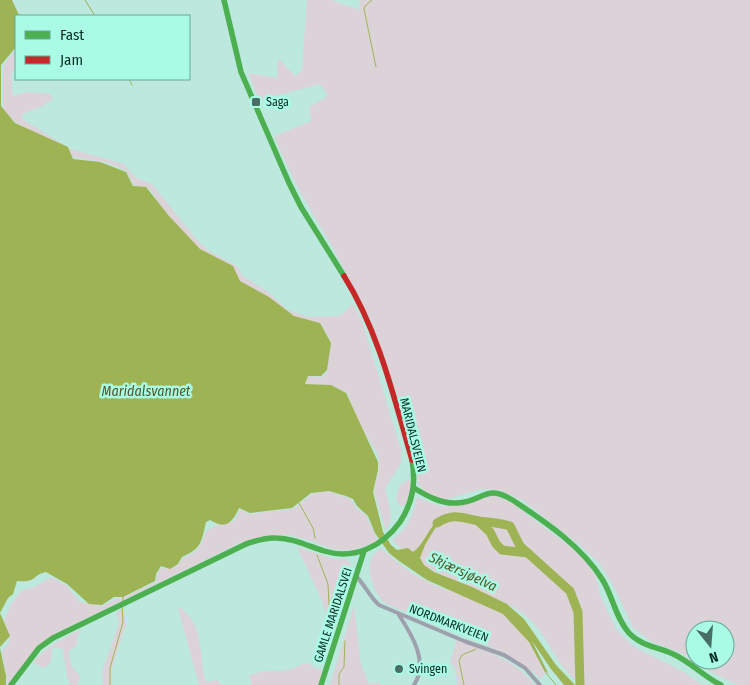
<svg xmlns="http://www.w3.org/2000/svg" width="750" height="685" viewBox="0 0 750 685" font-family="'Fira Sans Condensed',sans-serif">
	<rect width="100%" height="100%" fill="#bce8dd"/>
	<!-- green -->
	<g fill="#dbd3d8" fill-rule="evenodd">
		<path d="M307,0h25l27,10 1,-10h390v685h-13l-28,-14 -30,-19 -27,-10 -19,-14 -19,-41 -14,-23 -23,-21 -55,-43 -23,-10 -18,-1 -39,12 -14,-7 -10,-10 -2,-19 -20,-73 -25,-71 -36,-69 -37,-64 -21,-44 -2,-8 36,-15 -2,-14 19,-11 -8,-12 -61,16 -11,-27 29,5 1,-20 17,18 7,-6zM695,630h30v30h-30z"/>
		<path d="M16,49v18l-5,6 2,23 14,-4 23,2 3,5 -10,7 -21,8v5l49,30 53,15 11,13 17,7 44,55 13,12 28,15 6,10 24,15 21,19 20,7 30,-1 6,-3 8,-10 10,18 39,129v14l-16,24c3,13 10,32 1,42l-12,-38 5,-24 -1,-13 -19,-32 -12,-30 -16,-8h-26l3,-9 13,1 6,-5 4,-30 -11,-19 -26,-5 -55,-36 -29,-23 -24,-20 -17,-20 -19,-30 -16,-4 -8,-14 -18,-8 -41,-7 -20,-15 -30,-18 -10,-8 -4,-8v-37l2,-7z"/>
		<path d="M409,480c4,7 1,18 -3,24l-5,2c-8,-6 -4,-16 1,-23z"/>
		<path d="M327,491l24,8 5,9 10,7 12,26c-42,19 -46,4 -85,-5 -18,-3 -37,2 -53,7l-185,91 -19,14 -28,37 -6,-34c12,-11 7,-17 2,-31l7,-16 10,-13 15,-5 15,-9 16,9 13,16 23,4 12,-7 11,-3 30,-14 1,-8 4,-6c10,1 17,0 21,-9 16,-8 19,-11 24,-28l9,-5 19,-5 6,-11 10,4 43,-5 19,-15z"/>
		<path d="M493,495l16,6 73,54 14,22 5,20 15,32 17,17 51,26 18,13h-120c-11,-8 -19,-17 -26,-28 -9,-14 -16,-29 -29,-40 -11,-10 -26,-16 -40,-22 -33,-15 -70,-27 -95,-55 17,-13 20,-23 25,-43l22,9 21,-1z"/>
		<path d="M297,547l37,12h13l7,12 -18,54 -6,2 -9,-29z"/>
		<path d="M381,548c14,13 29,25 47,34 19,10 42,13 62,23 27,14 43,41 57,67l-6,7c-39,-36 -109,-53 -158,-77 -9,-11 -18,-31 -11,-45 2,-3 7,-7 9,-9z"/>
		<path d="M354,606l7,58 8,20 10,-2 1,3h-50z"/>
		<path d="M178,608h3c3,4 8,7 11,12 11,19 8,42 14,62l11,-2 5,5h-23z"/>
		<path d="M124,609l2,16 -14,43v17h-9l-1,-13 17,-49 -3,-11z"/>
		<path d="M82,629l-5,8v8l-8,6c0,11 3,19 12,25l-4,9h-7l-3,-8 -4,-28 -9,-2 -2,2 -1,14 -8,5 -10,-6c14,-16 30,-24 49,-33z"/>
		<path d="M457,639c29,12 57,20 78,46h-78l-1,-15 -6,-8z"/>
		<path d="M309,663l6,5 9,2 -5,15h-67l-3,-9c12,-7 23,-4 37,-6 9,-1 11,-6 23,-7z"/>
	</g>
	<!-- water -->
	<g fill="#9eb454">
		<path d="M0,0h12l7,15v1h-3v31l-15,18v41l14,17 53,24 5,12 27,3 26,10 7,14 13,1 23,29 31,33 33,17 7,15 29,16 25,19 26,7 11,20 -4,27 -6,6h-13l-3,8 26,1 15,8 32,69v8l-5,22 10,40 8,13 6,5 11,-2 5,4c14,-10 15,-28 32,-36l2,4 -10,5 -12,20 -5,13 4,7 10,7 38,15 35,17 17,15 32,46 19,20h-11l-13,-16 -19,-28 16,32 -3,-1 -16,-30 -26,-28 -76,-34 -28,-19 -10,-8 -14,-20 -7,-17 -11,-10 -4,-7 -7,-3 -17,-5 -18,2 -19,15 -42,5 -11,-5c-7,15 -13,22 -29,12l-4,2c-5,21 -4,26 -24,35l-4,7 -8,5 -9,-3 -5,8 -1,7 -32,16h-9l-12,8 -13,-1 -22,-20 -21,-12c-14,3 -9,11 -29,9l-4,13 -5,4 -8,15 10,23 -10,11z"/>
		<path d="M0,648l6,28v9h-6z"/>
	</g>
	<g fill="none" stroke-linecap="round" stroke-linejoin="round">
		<!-- stream -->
		<g stroke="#9eb454" stroke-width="1">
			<path d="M85,0l10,16"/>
			<path d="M372,0l-7,6 -1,3 12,58"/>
			<path d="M129,79l3,6"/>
			<path d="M299,503l14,25 2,10"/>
			<path d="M317,555l11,29 1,20 4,17"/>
			<path d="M123,602v-5"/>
			<path d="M546,673l10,12"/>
			<path d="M110,685v-17l13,-46 -1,-16"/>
			<path d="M339,685v-11l5,-7 1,-26"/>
			<path d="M464,685l-5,-24 3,-6 14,-6"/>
		</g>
		<!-- river -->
		<g stroke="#9eb454" stroke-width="9">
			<path d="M478,521l12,11 6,12 6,6 26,3"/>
			<path d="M437,523c17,-11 25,-5 42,-2 11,1 20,2 31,5l10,20 50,45 8,21 2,73"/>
		</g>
		<!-- street -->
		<g stroke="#9ea1ad" stroke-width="4">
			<path d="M356,576c9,9 13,20 23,29l85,36 40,14 21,13 15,17"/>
			<path d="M399,615c13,20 30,47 15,70"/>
		</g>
		<!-- fast -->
		<g stroke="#4caf50" stroke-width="5.5">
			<path d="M224,0l17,72 48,111 12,24 43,69"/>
			<path d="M414,488c13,8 27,16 43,15 28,-1 28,-22 60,0 30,20 65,44 85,76 11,17 13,38 27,54 12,13 29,14 44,21 18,8 31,23 48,31"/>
			<path d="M11,685l28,-37 14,-10 193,-94c10,-3 19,-7 30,-6 17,0 32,8 48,13 30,9 58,-4 76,-29 13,-20 16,-39 12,-62"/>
			<path d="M321,685l43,-134"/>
		</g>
		<!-- jam -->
		<path stroke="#c62828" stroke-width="5.5" d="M344,276c35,56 50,122 68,184"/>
	</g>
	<!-- markers -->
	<g fill="#486e65" stroke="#a9fbe5" stroke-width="2">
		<rect x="251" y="97" width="10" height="10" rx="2.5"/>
		<circle cx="399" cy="669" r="5"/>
	</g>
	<g text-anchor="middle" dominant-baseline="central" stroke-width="5" stroke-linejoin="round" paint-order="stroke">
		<!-- poi labels -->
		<g font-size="12" fill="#092c24" stroke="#a9fbe5" text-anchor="start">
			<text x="266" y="102">Saga</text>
			<text x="409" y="669">Svingen</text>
		</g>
		<!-- street labels -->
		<g font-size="12" fill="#092c24" stroke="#a9fbe5">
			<text transform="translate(413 435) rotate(76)">MARIDALSVEIEN</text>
			<text transform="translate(333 615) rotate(-72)">GAMLE MARIDALSVEI</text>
			<text transform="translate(449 623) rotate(21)">NORDMARKVEIEN</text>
		</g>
		<!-- water labels -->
		<g font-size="14" font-style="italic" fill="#525828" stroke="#a9fbe5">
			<text x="146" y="391">Maridalsvannet</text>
			<text transform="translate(463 572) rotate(25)">Skjærsjøelva</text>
		</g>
	</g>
	<!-- legend -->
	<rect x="15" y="15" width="175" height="65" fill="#a9fbe5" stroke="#69a898"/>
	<rect x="25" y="31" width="25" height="8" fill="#4caf50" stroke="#69a898"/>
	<text x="60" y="40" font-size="15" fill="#092c24">Fast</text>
	<rect x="25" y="56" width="25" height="8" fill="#c62828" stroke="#69a898"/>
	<text x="60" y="65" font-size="15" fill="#092c24">Jam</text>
	<!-- north arrow -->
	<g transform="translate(710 645) rotate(163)"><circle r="24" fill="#a9fbe5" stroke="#69a898"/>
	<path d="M0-4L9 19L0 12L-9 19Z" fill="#486e65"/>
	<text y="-8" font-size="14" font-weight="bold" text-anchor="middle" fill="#092c24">N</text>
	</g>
</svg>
